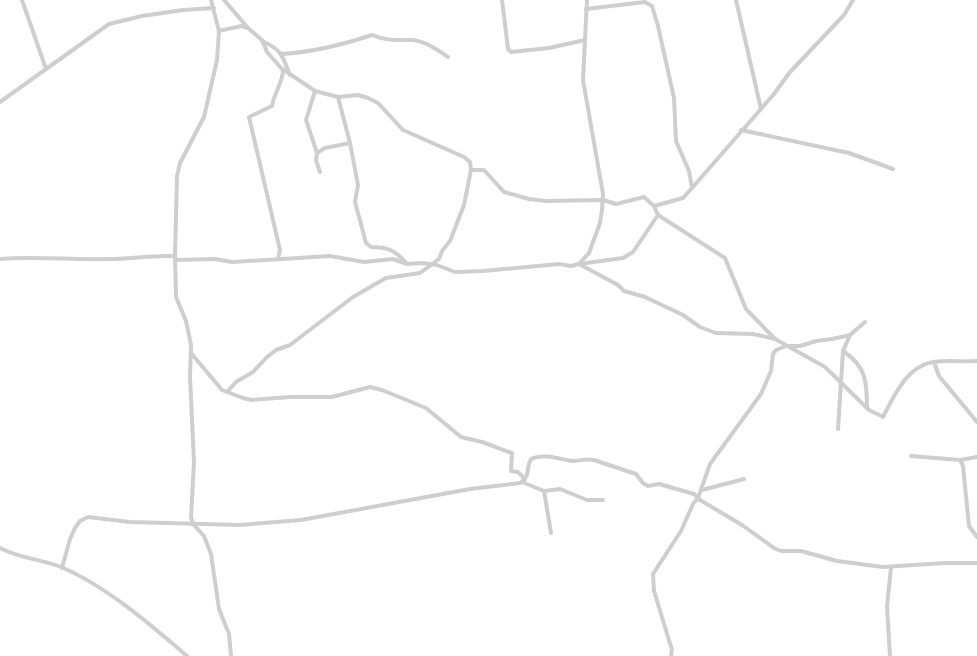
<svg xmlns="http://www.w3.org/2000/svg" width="977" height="656" viewBox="0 0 977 656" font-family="'Public Sans',sans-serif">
	<rect width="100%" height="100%" fill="#fff"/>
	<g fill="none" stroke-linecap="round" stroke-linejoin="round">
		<!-- minor -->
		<g stroke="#cecece" stroke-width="4">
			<path d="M22,0l24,69"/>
			<path d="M211,0l8,31 -2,29 -13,57 -24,46 -3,13 -2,80 1,41 10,24 5,24 -1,32 4,85 -3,55 2,7 11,12 7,18 8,55 10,25 2,22"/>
			<path d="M224,0l24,28"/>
			<path d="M502,0l6,49 3,3 38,-4 36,-8"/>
			<path d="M736,0l25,109"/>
			<path d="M586,9l59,-7 7,4 6,20 16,72 2,43 13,30 3,17 82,-94 16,-22 54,-57 9,-15"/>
			<path d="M219,31l22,-5 7,2 14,12 5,12 14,16 34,23 23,6 20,-2 10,3 10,5 25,27 61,27 6,5 1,8 -7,35 -14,36 -8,10 -3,8 -19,14 -34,5 -33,19 -63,48 -14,5 -9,7 -14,15 -17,10 -9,10"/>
			<path d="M262,41c20,9 20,14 28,34"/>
			<path d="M282,54c31,-2 60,-9 90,-19 14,6 25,5 40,5 13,1 26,10 36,17"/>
			<path d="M315,91l-9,29 11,33"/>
			<path d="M0,102l109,-78 33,-8 41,-6 31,-2"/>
			<path d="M741,130l108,23 44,16"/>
			<path d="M350,143l8,42 -3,17 11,41 5,4c17,0 24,3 36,17"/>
			<path d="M471,170h13l20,22 25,7 17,2 57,-1 13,4 28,-7 10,9"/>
			<path d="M320,172l-4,-12 1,-7 8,-5 25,-5 -12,-46"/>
			<path d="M692,188l-9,10 -29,8 4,9 67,43 21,51 29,30 50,28 44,43 14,7c11,-21 24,-51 50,-55 15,-2 30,0 44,-1"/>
			<path d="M0,259c36,-3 72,1 107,0 23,0 45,-4 68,-3"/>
			<path d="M278,259l2,-9 -31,-133 23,-11c2,-13 11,-24 11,-36"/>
			<path d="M175,260l40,-1 17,3 98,-6 34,6 29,-3 14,5 15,-1 15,2 18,7 28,-1 76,-7 12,2 8,-2 10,-11 11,-30 2,-13 1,-16 -20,-114 4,-80"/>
			<path d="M579,264l39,21 6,6 21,6 38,18 17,12 16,6 37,1 22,5"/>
			<path d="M579,264l44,-6 10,-6 25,-37"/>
			<path d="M843,351c23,15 24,31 24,57"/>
			<path d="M191,353l31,37 21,8 9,2 38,-3h42l38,-10 12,3 44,18 35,29 21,5 30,11 -1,18 7,1 7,7"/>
			<path d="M934,362l5,14 38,46"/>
			<path d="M838,429l5,-78 7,-16"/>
			<path d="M911,456l49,4 3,6 6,60 8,11"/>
			<path d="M960,460l17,-3"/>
			<path d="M522,482l22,9 16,-2 27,11h16"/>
			<path d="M702,490l42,-11"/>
			<path d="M544,491l7,42"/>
			<path d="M0,548c21,11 41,11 61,19 45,19 90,58 126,89"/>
			<path d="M62,568l8,-29 5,-11 5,-7 8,-4 42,5 110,3 61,-5 169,-31 50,-6c12,-9 5,-14 11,-24 12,-6 29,0 41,2 8,0 14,-3 22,-1l42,14 7,9 5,3 11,-2 35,10 6,6 42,25 32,23 7,3h20l36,10 46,6 62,-4h32"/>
			<path d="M671,656l1,-6 -18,-59 -1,-17 28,-43 12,-27 5,-6 12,-34 51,-70 10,-23 2,-17 3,-4 10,-4h14l16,-5 16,-2 18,-4 15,-13"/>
			<path d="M890,656l-3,-49 4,-40"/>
		</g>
	</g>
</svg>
